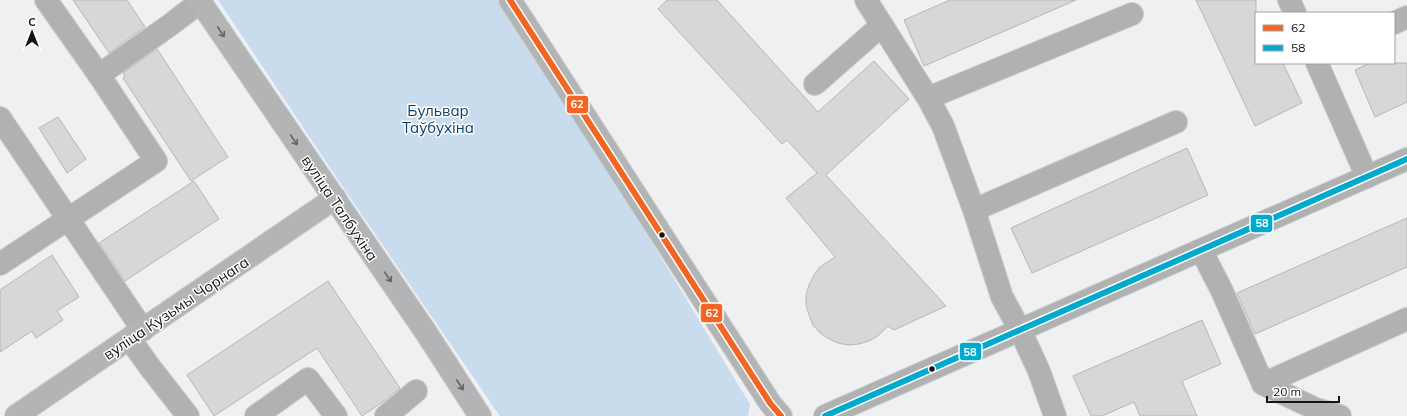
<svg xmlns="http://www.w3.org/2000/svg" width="1407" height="416" viewBox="0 0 1407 416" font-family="Mulish,sans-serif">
	<rect width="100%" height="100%" fill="#eef0f2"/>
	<!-- green -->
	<path fill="#c9dced" d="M218,0h283l49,74 200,330 -2,12h-248l-151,-220z"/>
	<!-- building -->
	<g fill="#d5d7d8" stroke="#b5b7b9">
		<path d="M73,0h54l18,27 -36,26z"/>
		<path d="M667,0h50l101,112 56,-51 35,38 -83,76 120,131 -52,24 -6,-4 -10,10 -9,5 -10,3 -11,1 -10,-2 -9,-4 -9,-6 -7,-8 -4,-10 -3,-10v-10l3,-10 5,-10 6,-8 15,-10 -49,-59 31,-25 -30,-33 -5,4 -124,-135z"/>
		<path d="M950,0h126l-152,66 -20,-46z"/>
		<path d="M1196,0h60v63h27l19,40 -47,23z"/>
		<path d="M157,49l71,108 -37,24 -68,-103 2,-2 -2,-3z"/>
		<path d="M1370,63h37v39l-32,15 -20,-47z"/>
		<path d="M58,117l28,42 -19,14 -28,-45z"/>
		<path d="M1187,148l21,47 -176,78 -21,-45z"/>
		<path d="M194,181l25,38 -94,62 -26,-38z"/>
		<path d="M1407,218v49l-152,67 -18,-41z"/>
		<path d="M52,255l27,42 -22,14 6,9 -27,18 -4,-7 -32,21v-62z"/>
		<path d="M328,281l72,107 -20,16 -18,12 -45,-68 -103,68 -27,-41z"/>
		<path d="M1202,320l19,44 -39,17 15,35h-57l-6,-14 -32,14h-11l-18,-40z"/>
	</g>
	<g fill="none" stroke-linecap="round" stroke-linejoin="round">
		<defs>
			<g id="minor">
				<path d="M866,0l62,98 15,28 31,84 28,87 18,33 19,41 16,45"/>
				<path d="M1289,0l6,13"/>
				<path d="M1394,23l13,-6"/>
				<path d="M1317,63l50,114"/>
				<path d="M99,75l71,-50 30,-23"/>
				<path d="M815,84l67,-59"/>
				<path d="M928,98l204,-84"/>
				<path d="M0,118l143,212"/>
				<path d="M974,210l202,-88"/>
				<path d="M1201,250l21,41 41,93 144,-65"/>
				<path d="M0,264l156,-103 -57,-86 -53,-75"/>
				<path d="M130,339l19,27 39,50"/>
				<path d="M1263,384l53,25 24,7"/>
				<path d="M256,416l52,-37 28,37"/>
				<path d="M386,416l30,-25"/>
				<path d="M825,416l582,-257"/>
			</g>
			<g id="major">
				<path d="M199,0l228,334 53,82"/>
				<path d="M510,0l260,403 11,13"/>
				<path d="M16,416l319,-218"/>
			</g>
		</defs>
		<!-- minor casing -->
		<use href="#minor" stroke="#cccdce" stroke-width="24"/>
		<!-- major casing -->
		<use href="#major" stroke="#cccdce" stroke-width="24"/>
		<!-- minor -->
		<use href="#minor" stroke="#b0b1b1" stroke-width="22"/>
		<!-- major -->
		<use href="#major" stroke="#b2b4b5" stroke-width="22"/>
		<defs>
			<path id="bus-1" d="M510,0l260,403 11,13"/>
			<path id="bus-2" d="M825,416l582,-257"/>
		</defs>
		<!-- bus-1 casing -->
		<use href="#bus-1" stroke="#fff" stroke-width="9"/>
		<!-- bus-2 casing -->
		<use href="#bus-2" stroke="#fff" stroke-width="9"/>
		<!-- bus-1 -->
		<use href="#bus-1" stroke="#f26522" stroke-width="6"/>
		<!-- bus-2 -->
		<use href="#bus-2" stroke="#00a9ce" stroke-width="6"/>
	</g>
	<!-- one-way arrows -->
	<defs><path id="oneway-shaft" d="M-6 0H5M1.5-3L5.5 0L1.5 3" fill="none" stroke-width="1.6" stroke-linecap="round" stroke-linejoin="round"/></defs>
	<g stroke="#626465">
		<use href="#oneway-shaft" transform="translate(221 32) rotate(56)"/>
		<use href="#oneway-shaft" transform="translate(294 140) rotate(56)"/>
		<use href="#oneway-shaft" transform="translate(388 277) rotate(55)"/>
		<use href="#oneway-shaft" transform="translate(460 385) rotate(57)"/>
	</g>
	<!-- markers -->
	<g fill="#131415" stroke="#fff" stroke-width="1.5">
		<circle cx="662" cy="235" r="3.5"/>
		<circle cx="932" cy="369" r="3.5"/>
	</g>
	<g text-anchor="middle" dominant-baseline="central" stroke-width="3" stroke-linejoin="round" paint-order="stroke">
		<!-- park labels -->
		<g font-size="15" fill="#0c3f66" stroke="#fff">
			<text x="438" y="110">Бульвар<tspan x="438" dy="17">Таўбухіна</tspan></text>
		</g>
		<!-- street labels -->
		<g font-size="15" fill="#131415" stroke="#fff">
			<text transform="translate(340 208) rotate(56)">вуліца Талбухіна</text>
			<text transform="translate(176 308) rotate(-34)">вуліца Кузьмы Чорнага</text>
		</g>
	</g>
	<g stroke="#fff" stroke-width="1.5">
		<rect x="566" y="95" width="23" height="19" rx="4" fill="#f26522"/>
		<rect x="1250" y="214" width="23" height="19" rx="4" fill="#00a9ce"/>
		<rect x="700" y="303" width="23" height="20" rx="4" fill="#f26522"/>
		<rect x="959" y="342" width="23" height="19" rx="4" fill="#00a9ce"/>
	</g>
	<g font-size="11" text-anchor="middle" font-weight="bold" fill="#fff">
		<text x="577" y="108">62</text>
		<text x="1262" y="227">58</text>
		<text x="712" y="317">62</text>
		<text x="970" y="356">58</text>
	</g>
	<!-- legend -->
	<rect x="1255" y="12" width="140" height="52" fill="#ffffff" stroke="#a1a1a1"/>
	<rect x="1263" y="25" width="20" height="6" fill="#f26522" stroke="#a1a1a1"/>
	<text x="1291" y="32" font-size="12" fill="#131415">62</text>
	<rect x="1263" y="45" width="20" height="6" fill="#00a9ce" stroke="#a1a1a1"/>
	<text x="1291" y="52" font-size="12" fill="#131415">58</text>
	<!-- north arrow -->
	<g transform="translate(32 32)" stroke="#ffffff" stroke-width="3" paint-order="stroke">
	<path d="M0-3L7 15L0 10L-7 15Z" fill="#131415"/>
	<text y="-6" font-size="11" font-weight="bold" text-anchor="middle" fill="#131415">С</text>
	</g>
	<!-- scale -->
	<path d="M1267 396v6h72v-6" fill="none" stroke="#131415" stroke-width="2"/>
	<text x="1273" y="396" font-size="12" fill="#131415" stroke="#ffffff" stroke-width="3" paint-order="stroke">20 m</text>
</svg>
